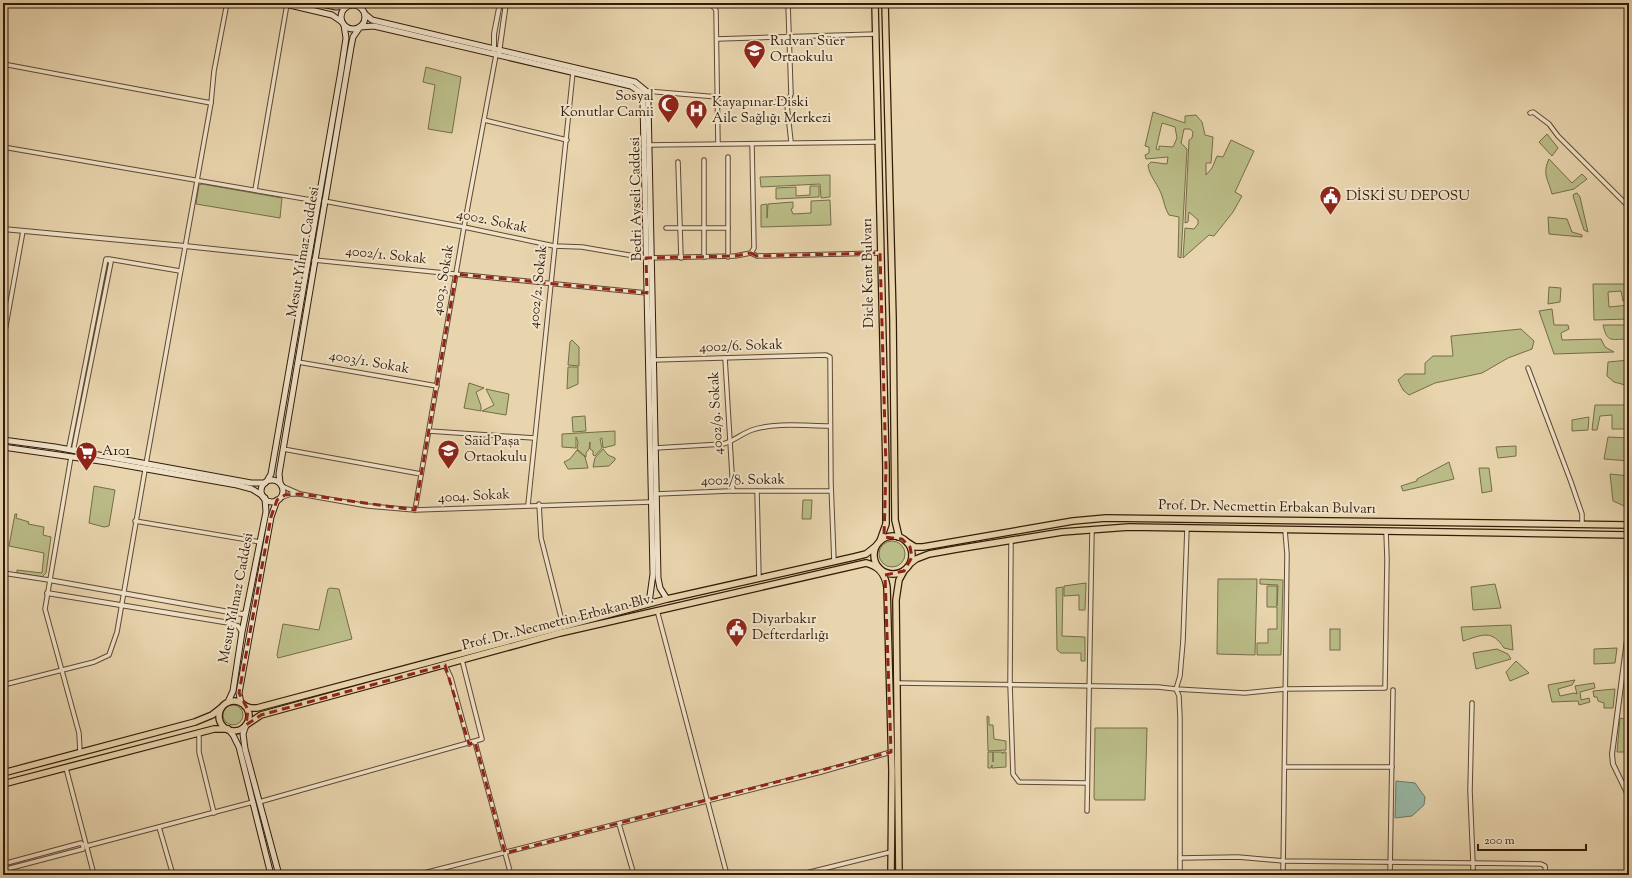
<svg xmlns="http://www.w3.org/2000/svg" width="1632" height="878" viewBox="0 0 1632 878" font-family="'Sorts Mill Goudy',serif">
	<rect width="100%" height="100%" fill="#e8d4ad"/>
	<filter id="stains"><feTurbulence type="fractalNoise" baseFrequency=".005" numOctaves="4"/><feColorMatrix values="0 0 0 0 .2 0 0 0 0 .09 0 0 0 0 .02 0 0 0 .5 -.17"/></filter>
	<radialGradient id="worn" r=".72"><stop offset=".6" stop-color="#630" stop-opacity="0"/><stop offset="1" stop-color="#630" stop-opacity=".3"/></radialGradient>
	<!-- green -->
	<g fill="#babc87" stroke="#766c48" fill-rule="evenodd">
		<path d="M426,67l35,10 -9,56 -24,-4 7,-44 -12,-3z"/>
		<path d="M1153,112l32,11v-7l11,-1 6,7 3,13 8,2 -2,26h-5v12l6,-7 5,-12 6,1 8,-17 23,11 -19,41 7,4 -9,16 -19,24 -5,-1 -26,23 2,-30 9,1 4,-5v-4l-9,-8 -1,10 -3,1 4,-83 3,-2 1,-6 -3,-3h-6l-3,14 6,6 -6,109 -3,-1 1,-40 -10,-2c-5,-8 -5,-16 -9,-24 -4,-9 -11,-16 -12,-26l3,-3 16,2 1,-7 -22,2 -1,-4 4,-2v-6l-4,-1zM1162,123l13,4 2,11 -4,9 -14,-1v4l-3,-1z"/>
		<path d="M1547,134l11,14 -6,8 -13,-14z"/>
		<path d="M1549,159l23,24 10,-9 5,5 -13,10 -22,5c-4,-15 -10,-20 -3,-35z"/>
		<path d="M830,175v22l-9,1 -1,-14 -59,3 -1,-10z"/>
		<path d="M202,184l80,14 -2,20 -84,-14 3,-19z"/>
		<path d="M810,186h9v11l-43,2v-11l20,-1v9l14,-1z"/>
		<path d="M1577,193l3,4 8,35 -4,-2 -11,-34 1,-2z"/>
		<path d="M830,200l1,25 -70,2v-22l6,-1v14l1,-14 25,-2v6l-2,1 2,5 18,-1v-12z"/>
		<path d="M1548,217l19,2 5,13 10,3v2l-33,-3z"/>
		<path d="M1593,284h36v16l-6,1 -2,-10 -13,1 1,15 20,-2v14l-35,1z"/>
		<path d="M1549,287l12,1 -1,14 -12,2z"/>
		<path d="M1552,309l2,16h14l1,4 -8,4 1,7 39,-1 4,8 9,5 -60,2 -15,-43z"/>
		<path d="M1603,325h26v27h-4v-13c-16,1 -18,2 -22,-14z"/>
		<path d="M1521,329l13,12 -2,8 -24,9 -26,15 -47,10 -26,12 -6,-5 -5,-10 7,-6h20v-11l8,-7h20l-2,-20z"/>
		<path d="M572,340l7,7v19l-11,-1 2,-23z"/>
		<path d="M1629,360v26l-15,-4 -7,-6 1,-14z"/>
		<path d="M568,367h10v17l-11,5z"/>
		<path d="M469,383l15,5 -8,4 5,14v5l-17,-3z"/>
		<path d="M486,389l23,5 -3,21 -24,-4 12,-6z"/>
		<path d="M1595,405h34v24h-17v-14l-12,1 -3,14h-5z"/>
		<path d="M585,416l1,15 -13,1 -1,-15z"/>
		<path d="M1589,417l-1,13 -16,1v-11z"/>
		<path d="M615,431v14l-12,3 -1,-10 -2,1 2,9 -7,8 -2,-1v-4l-3,-2v-7l-1,7 -3,4v4l-9,-8 1,-7 -2,-5v11l-14,-1v-13z"/>
		<path d="M1608,437l21,1v23l-25,-2z"/>
		<path d="M1516,446v10l-18,2 -2,-11z"/>
		<path d="M603,449l5,6 7,3v2l-6,6 -16,1 2,-9z"/>
		<path d="M577,450l8,7 3,11 -20,1 -4,-7 6,-3z"/>
		<path d="M1449,462l5,17 -51,12 -2,-5 16,-5v-2z"/>
		<path d="M1479,468h10l3,23 -10,2z"/>
		<path d="M1610,474l19,2v32l-16,-7z"/>
		<path d="M94,486l21,4 -6,36 -5,1 -15,-4z"/>
		<path d="M803,500h9l-1,19h-9z"/>
		<path d="M15,514h2l-1,4 13,4 -1,2 16,3 -1,8 8,2 -5,36 -4,4 -25,-4v-3l25,3 2,-20 -35,-7z"/>
		<circle cx="892" cy="554" r="13"/>
		<path d="M1218,579h39l-2,76 -38,-1z"/>
		<path d="M1260,579l23,1 -2,75h-24v-12h11v-14h9v-22h-10v-21h10v20l1,-21 -18,-1z"/>
		<path d="M1086,583l-1,27h-6v-15l-15,1v-10z"/>
		<path d="M1495,584l6,24 -28,2 -2,-23z"/>
		<path d="M1063,587l-1,49 23,1v24h-4v-8h-20l-4,-3 -1,-62z"/>
		<path d="M330,588l9,1 13,50 -74,19 -1,-3 6,-31 36,6 9,-41z"/>
		<path d="M1511,625l2,25 -9,-2c-12,-19 -22,-13 -41,-7l-2,-14z"/>
		<rect x="1330" y="629" width="10" height="21"/>
		<path d="M1617,648l-2,15 -21,1v-15z"/>
		<path d="M1497,649l11,5 3,5 -35,10 -3,-16z"/>
		<path d="M1516,661l13,12 -19,8 -4,-9z"/>
		<path d="M1575,680l-3,5 -14,4 2,7 14,-3 3,1 -2,-8 19,-3 1,5 -15,4 1,8 8,-2 1,4 -11,3 -1,-4 -26,1 -4,-17z"/>
		<path d="M1615,689l-2,19h-9v-5l-6,-2 -1,-4h-3l-1,-6z"/>
		<circle cx="233" cy="715" r="10"/>
		<path d="M987,716l2,1v8h4l1,14 12,2v9l-18,1z"/>
		<path d="M1620,718l9,2v32h-12z"/>
		<path d="M1095,728h52l-2,72h-50l-1,-2z"/>
		<path d="M988,752h5v10v-10h9l1,2v-2h3v15l-14,1v-3l-1,3h-3z"/>
	</g>
	<!-- water -->
	<path fill="#98b8a6" stroke="#6f7967" d="M1396,781l19,2 10,14 -1,8 -12,11 -17,2z"/>
	<g fill="none" stroke-linecap="round" stroke-linejoin="round">
		<defs>
			<g id="minor">
				<path d="M710,3l6,7 2,134"/>
				<path d="M717,39l159,-5"/>
				<path d="M3,64l208,39"/>
				<path d="M646,91l72,6"/>
				<path d="M718,103l66,-1 3,3 4,37"/>
				<path d="M787,105l4,-11 -3,-91"/>
				<path d="M1530,113l3,-1 16,12 9,12 71,71"/>
				<path d="M484,120l83,20"/>
				<path d="M648,145l230,-3"/>
				<path d="M3,147l314,54"/>
				<path d="M728,157v100"/>
				<path d="M678,162l3,96"/>
				<path d="M255,190l32,-186"/>
				<path d="M324,201l140,26 90,19 28,1 64,11 89,-2 16,-3"/>
				<path d="M666,228h62"/>
				<path d="M751,253l6,3 123,-3"/>
				<path d="M751,253l3,-5 -2,-104"/>
				<path d="M704,257v-97"/>
				<path d="M109,259l71,12"/>
				<path d="M314,260l333,33"/>
				<path d="M3,342l20,-111"/>
				<path d="M725,358l8,133"/>
				<path d="M653,360l173,-5 4,2 1,126 3,79"/>
				<path d="M298,362l139,24"/>
				<path d="M1528,368l43,114 11,32v11"/>
				<path d="M429,431l105,7"/>
				<path d="M655,448l68,-4c11,-3 18,-10 29,-14 24,-8 53,-4 78,-4"/>
				<path d="M67,449l2,-2 37,-188h1l4,3 -37,185 1,4"/>
				<path d="M283,449l138,25"/>
				<path d="M71,457l-26,152 34,124 1,19"/>
				<path d="M146,464l65,-361 3,-32 13,-68"/>
				<path d="M757,491l2,88"/>
				<path d="M300,494l68,12 47,4 236,-8"/>
				<path d="M656,494l73,-3h102"/>
				<path d="M280,498l11,-4h9l-18,-8"/>
				<path d="M539,504l2,34 22,87"/>
				<path d="M528,505l45,-433"/>
				<path d="M415,510l49,-283 32,-172"/>
				<path d="M135,521l125,21"/>
				<path d="M1187,528l-4,113 -3,35 -4,13 69,4 40,-4 100,-1 2,-129 -1,-28"/>
				<path d="M1011,541l-1,143 3,90 6,8 68,1"/>
				<path d="M3,573l46,7"/>
				<path d="M657,610l70,265"/>
				<path d="M445,665l6,13 18,66"/>
				<path d="M897,683l261,4 18,2 3,7 1,22v157"/>
				<path d="M3,685l91,-23 15,-7 8,-23 28,-162"/>
				<path d="M199,733v19l15,61"/>
				<path d="M475,742l36,133"/>
				<path d="M1285,767h107"/>
				<path d="M66,768l28,107"/>
				<path d="M259,802l223,-63 -20,-79"/>
				<path d="M1087,811l5,-281"/>
				<path d="M619,824l15,51"/>
				<path d="M159,827l14,48"/>
				<path d="M87,846l166,-44"/>
				<path d="M1180,858l58,-1 46,4 189,2 -3,-72 2,-88"/>
				<path d="M3,864l78,-21 2,2v4l-80,21"/>
				<path d="M416,875l405,-103 70,-20"/>
				<path d="M798,875l93,-23"/>
				<path d="M1283,875l4,-321 -2,-24"/>
				<path d="M1390,875l3,-185"/>
				<path d="M1473,875v-12l68,1 4,2 1,9"/>
			</g>
			<g id="tertiary">
				<path d="M494,50v-16l6,-31"/>
				<path d="M499,53l7,-50"/>
				<path d="M3,229l182,17 122,13"/>
				<path d="M49,580l186,33 8,1 3,-2"/>
				<path d="M47,593l183,30 8,3 4,6"/>
				<path d="M1629,625l-17,129 1,10 16,33"/>
			</g>
			<g id="secondary">
				<path d="M281,3l51,12 10,7"/>
				<path d="M317,3l19,4 10,-1"/>
				<circle cx="353" cy="17" r="12"/>
				<path d="M365,14l7,6 263,62 11,9 2,11 10,476 2,10 7,11"/>
				<path d="M3,440l52,7 196,36h14"/>
				<path d="M3,447l104,15 130,23 15,4 11,7"/>
				<circle cx="272" cy="491" r="11"/>
				<path d="M267,481l4,-7 70,-403 5,-33 -2,-13"/>
				<path d="M280,483l-1,-9 72,-427 2,-10 7,-10 14,-1 257,60 10,7 2,9 10,472 -4,29"/>
				<path d="M228,702l5,-11 9,-59 24,-120 -1,-14"/>
				<path d="M241,703l-2,-10 32,-176 6,-17"/>
				<path d="M246,725l-3,9 2,15 34,126"/>
				<path d="M228,729l5,6 6,12 32,128"/>
			</g>
			<g id="primary">
				<path d="M875,3l11,465v56l-6,17"/>
				<path d="M885,3l8,316 2,201 4,17"/>
				<circle cx="893" cy="555" r="19"/>
				<path d="M907,542l8,5h8l150,-26 33,-3 523,7"/>
				<path d="M911,563l5,-4 13,-5 28,-5 105,-17 67,-5 500,8"/>
				<circle cx="234" cy="716" r="15"/>
				<path d="M245,706l6,2h6l410,-109 187,-42 12,-3 10,-8"/>
				<path d="M246,725l15,-10 299,-82 306,-70c13,3 19,11 21,24l5,184 -1,104"/>
				<path d="M3,773l192,-51 17,-7 9,-7"/>
				<path d="M3,784l211,-55h14"/>
				<path d="M899,875l-3,-275 3,-20 5,-9"/>
			</g>
		</defs>
		<!-- minor casing -->
		<use href="#minor" stroke="#604931" stroke-width="5.5"/>
		<!-- tertiary casing -->
		<use href="#tertiary" stroke="#604931" stroke-width="6"/>
		<!-- secondary casing -->
		<use href="#secondary" stroke="#321b08" stroke-width="7"/>
		<!-- primary casing -->
		<use href="#primary" stroke="#321b08" stroke-width="8"/>
		<!-- minor -->
		<use href="#minor" stroke="#f0e3ca" stroke-width="3.5"/>
		<!-- tertiary -->
		<use href="#tertiary" stroke="#f0e3ca" stroke-width="4"/>
		<!-- secondary -->
		<use href="#secondary" stroke="#f0e3ca" stroke-width="5"/>
		<!-- primary -->
		<use href="#primary" stroke="#e8d4ad" stroke-width="5.5"/>
	</g>
	<!-- marked area -->
	<path fill="none" stroke="#8f2418" stroke-width="3" stroke-dasharray="8 5" stroke-linejoin="round" d="M751,253l6,3 123,-3 6,215 -2,69 18,2 8,8 2,10 -8,14 -19,4 6,177 -386,101 -30,-111 -6,2 -24,-79 -184,50 -15,10 2,-15 -9,-17 32,-176 6,-17 8,-5 15,-1 115,16 41,-236 191,19 -1,-35 89,-2z"/>
	<!-- icons -->
	<defs>
		<symbol id="school-pin" viewBox="-11 -11 22 30"><path d="M0 17L-7.5 6A9.5 9.5 0 1 1 7.5 6Z" fill="#8f2418" stroke="#f0e3ca"/><path d="M0-5L7-2L0 1L-7-2ZM-4 1L0 2.5L4 1V4Q0 6-4 4Z" fill="#fff"/></symbol>
		<symbol id="mosque-pin" viewBox="-11 -11 22 30"><path d="M0 17L-7.5 6A9.5 9.5 0 1 1 7.5 6Z" fill="#8f2418" stroke="#f0e3ca"/><path d="M3.5-4.9A6 6 0 1 0 3.5 4.9A5 5 0 1 1 3.5-4.9Z" fill="#fff"/></symbol>
		<symbol id="hospital-pin" viewBox="-11 -11 22 30"><path d="M0 17L-7.5 6A9.5 9.5 0 1 1 7.5 6Z" fill="#8f2418" stroke="#f0e3ca"/><path d="M-5-5h3v3.5h4V-5h3V5h-3V1.5h-4V5h-3Z" fill="#fff"/></symbol>
		<symbol id="civic-pin" viewBox="-11 -11 22 30"><path d="M0 17L-7.5 6A9.5 9.5 0 1 1 7.5 6Z" fill="#8f2418" stroke="#f0e3ca"/><path d="M-.6-6.5H3V-4.5H.6V-3L4-1V1h2V6H-6V1h2V-1L-.6-3ZM-1.2 2.5V6h2.4V2.5Z" fill="#fff"/></symbol>
		<symbol id="supermarket-pin" viewBox="-11 -11 22 30"><path d="M0 17L-7.5 6A9.5 9.5 0 1 1 7.5 6Z" fill="#8f2418" stroke="#f0e3ca"/><path d="M-6-5.5h2.5l.6 2H6L4.5 2H-2.5L-4.4-4H-6ZM-1.5 3.2a1.3 1.3 0 1 0 .1 0ZM3 3.2a1.3 1.3 0 1 0 .1 0Z" fill="#fff"/></symbol>
	</defs>
	<g fill-rule="evenodd">
		<use href="#school-pin" x="742" y="38" width="25" height="34"/>
		<use href="#mosque-pin" x="656" y="92" width="25" height="34"/>
		<use href="#hospital-pin" x="684" y="98" width="25" height="34"/>
		<use href="#civic-pin" x="1318" y="184" width="25" height="34"/>
		<use href="#school-pin" x="436" y="438" width="25" height="34"/>
		<use href="#supermarket-pin" x="74" y="440" width="25" height="34"/>
		<use href="#civic-pin" x="724" y="616" width="25" height="34"/>
	</g>
	<g text-anchor="middle" dominant-baseline="central" stroke-width="4" stroke-linejoin="round" paint-order="stroke">
		<!-- poi labels -->
		<g font-size="14" fill="#321b08" stroke="#f0e3ca" text-anchor="start">
			<text x="770" y="42">Rıdvan Süer<tspan x="770" dy="16">Ortaokulu</tspan></text>
			<text x="654" y="97" text-anchor="end">Sosyal<tspan x="654" dy="16">Konutlar Camii</tspan></text>
			<text x="712" y="103">Kayapınar Diski<tspan x="712" dy="16">Aile Sağlığı Merkezi</tspan></text>
			<text x="1346" y="197">DİSKİ SU DEPOSU</text>
			<text x="464" y="442">Said Paşa<tspan x="464" dy="16">Ortaokulu</tspan></text>
			<text x="102" y="452">A101</text>
			<text x="752" y="620">Diyarbakır<tspan x="752" dy="16">Defterdarlığı</tspan></text>
		</g>
		<!-- street labels -->
		<g font-size="14" fill="#321b08" stroke="#f0e3ca">
			<text transform="translate(637 199) rotate(-91)">Bedri Ayseli Caddesi</text>
			<text transform="translate(492 222) rotate(12)">4002. Sokak</text>
			<text transform="translate(304 252) rotate(-80)">Mesut Yılmaz Caddesi</text>
			<text transform="translate(386 256) rotate(6)">4002/1. Sokak</text>
			<text transform="translate(869 273) rotate(-91)">Dicle Kent Bulvarı</text>
			<text transform="translate(444 280) rotate(-80)">4003. Sokak</text>
			<text transform="translate(539 287) rotate(-84)">4002/2. Sokak</text>
			<text transform="translate(741 347) rotate(-2)">4002/6. Sokak</text>
			<text transform="translate(369 363) rotate(10)">4003/1. Sokak</text>
			<text transform="translate(717 413) rotate(-93)">4002/9. Sokak</text>
			<text transform="translate(743 481) rotate(-1)">4002/8. Sokak</text>
			<text transform="translate(474 497) rotate(-3)">4004. Sokak</text>
			<text transform="translate(1267 508) rotate(1)">Prof. Dr. Necmettin Erbakan Bulvarı</text>
			<text transform="translate(237 598) rotate(-79)">Mesut Yılmaz Caddesi</text>
			<text transform="translate(558 623) rotate(-14)">Prof. Dr. Necmettin Erbakan Blv.</text>
		</g>
	</g>
	<!-- margin -->
	<rect width="1632" height="878" fill="none" stroke="#e8d4ad" stroke-width="16"/>
	<rect x="4" y="4" width="1624" height="870" fill="none" stroke="#321b08" stroke-width="2"/>
	<rect x="8" y="8" width="1616" height="862" fill="none" stroke="#321b08"/>
	<!-- scale -->
	<path d="M1478 844v6h108v-6" fill="none" stroke="#321b08" stroke-width="2"/>
	<text x="1484" y="844" font-size="12" fill="#321b08" stroke="#f0e3ca" stroke-width="3" paint-order="stroke">200 m</text>
	<rect width="100%" height="100%" filter="url(#stains)"/>
	<rect width="100%" height="100%" fill="url(#worn)"/>
</svg>
